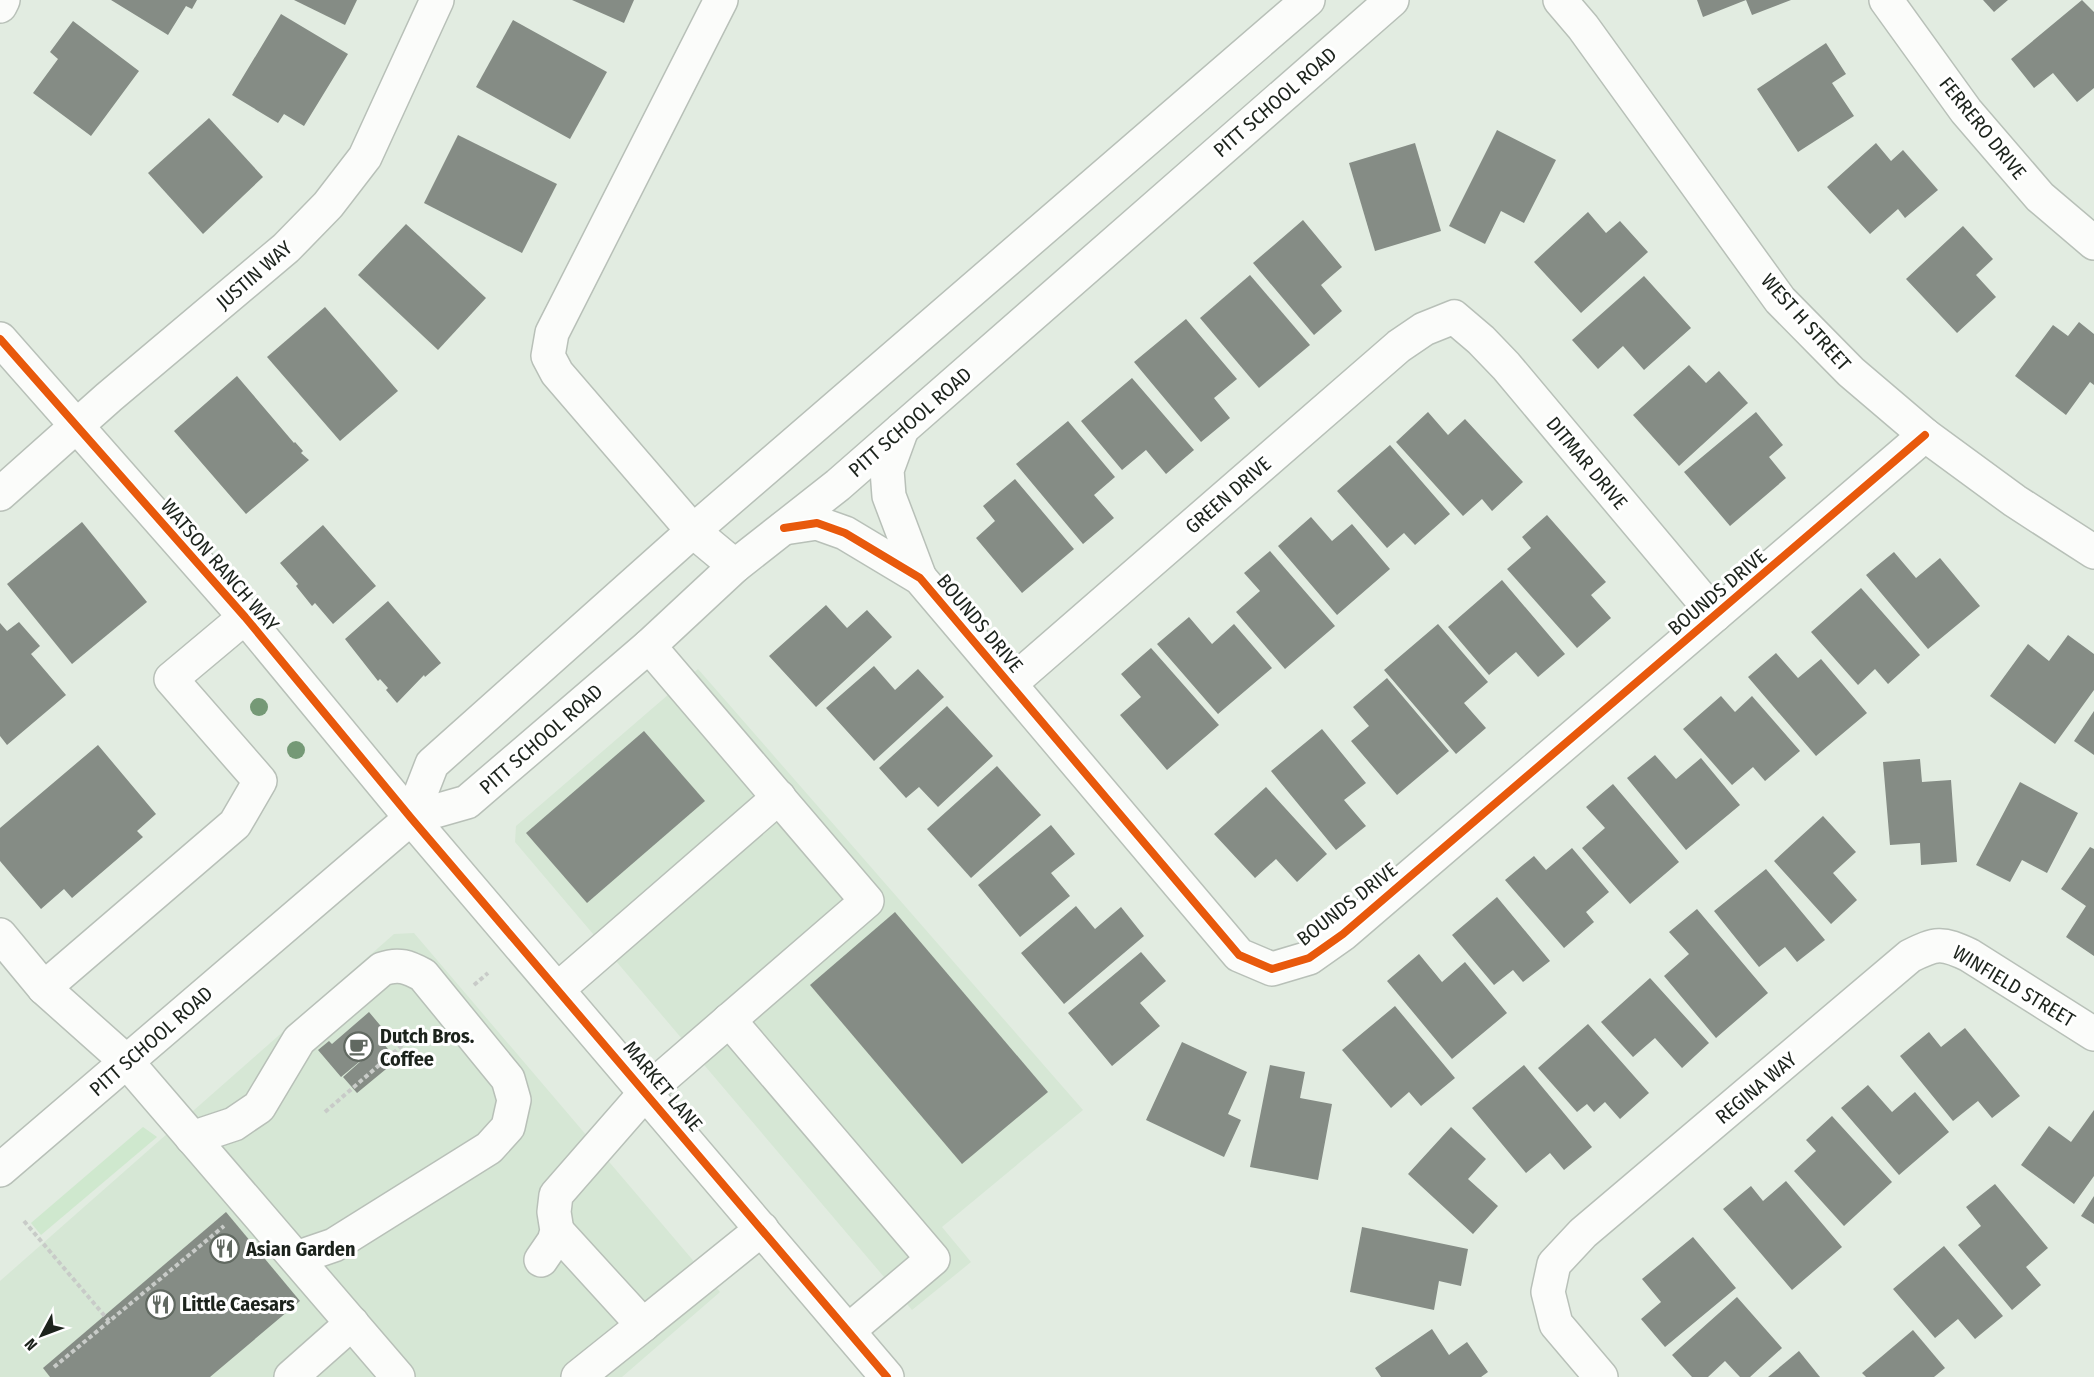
<svg xmlns="http://www.w3.org/2000/svg" width="2094" height="1377" viewBox="0 0 2094 1377" font-family="'Fira Sans Condensed',sans-serif">
	<rect width="100%" height="100%" fill="#e2ece1"/>
	<!-- built -->
	<g fill="#d6e7d5">
		<path d="M698,669l385,441 -141,117 29,35 -59,48 -397,-468 1,-16z"/>
		<path d="M414,933l306,359 -98,85h-622v-96l394,-347z"/>
	</g>
	<!-- green -->
	<path fill="#cfe8ce" d="M143,1127l14,10 -116,98 -10,-12z"/>
	<!-- building -->
	<g fill="#858c85">
		<path d="M111,0h86l-5,9 -6,-3 -18,29z"/>
		<path d="M294,0h63l-12,25z"/>
		<path d="M572,0h62l-10,23z"/>
		<path d="M1697,0h94l-39,15 -6,-15 -43,17z"/>
		<path d="M1983,0h25l-14,12z"/>
		<path d="M2082,0l12,12v76l-17,14 -24,-29 -19,15 -23,-29z"/>
		<path d="M281,14l67,40 -44,72 -20,-12 -6,9 -46,-28z"/>
		<path d="M513,20l94,52 -37,67 -94,-52z"/>
		<path d="M73,21l66,50 -48,65 -58,-43 25,-34 -8,-7z"/>
		<path d="M1826,43l20,31 -14,9 22,33 -56,36 -41,-63z"/>
		<path d="M209,118l54,59 -60,57 -55,-61z"/>
		<path d="M1497,130l59,30 -32,63 -23,-12 -16,33 -36,-18z"/>
		<path d="M458,135l99,49 -35,69 -98,-50z"/>
		<path d="M1415,143l26,88 -66,20 -26,-88z"/>
		<path d="M1876,143l15,18 12,-11 35,40 -33,28 -7,-9 -28,25 -43,-47z"/>
		<path d="M1588,212l18,21 14,-12 28,31 -67,61 -47,-51z"/>
		<path d="M1303,220l39,47 -21,18 21,26 -28,24 -61,-72z"/>
		<path d="M406,224l80,74 -48,52 -80,-75z"/>
		<path d="M1963,226l30,33 -17,16 20,22 -39,36 -51,-54z"/>
		<path d="M1250,275l60,70 -51,43 -59,-70z"/>
		<path d="M1644,276l47,52 -47,42 -21,-24 -25,23 -26,-29z"/>
		<path d="M325,307l73,84 -58,50 -73,-84z"/>
		<path d="M1186,319l51,60 -23,19 16,20 -29,24 -67,-80z"/>
		<path d="M2079,322l15,12v51l-4,-3 -24,33 -51,-39 38,-51 15,11z"/>
		<path d="M1689,365l17,18 13,-12 29,32 -69,63 -46,-51z"/>
		<path d="M237,376l57,67 1,-1 8,9 -2,2 8,7 -63,54 -72,-83z"/>
		<path d="M1132,378l62,72 -28,24 -20,-24 -24,20 -41,-49z"/>
		<path d="M1428,412l20,23 17,-16 58,63 -31,29 -10,-12 -19,17 -67,-74z"/>
		<path d="M1756,412l27,33 -14,12 17,21 -56,48 -46,-54z"/>
		<path d="M1068,421l47,56 -21,18 20,23 -31,26 -67,-80z"/>
		<path d="M1390,445l60,69 -35,31 -11,-12 -17,15 -50,-57z"/>
		<path d="M1015,479l59,70 -52,44 -46,-55 19,-17 -12,-15z"/>
		<path d="M1547,515l59,67 -15,13 20,23 -34,30 -70,-79 24,-21 -9,-11z"/>
		<path d="M1311,517l21,24 20,-17 38,45 -53,46 -59,-69z"/>
		<path d="M82,522l65,80 -75,62 -65,-80z"/>
		<path d="M323,525l53,61 -43,38 -18,-21 -3,3 -16,-20 2,-2 -18,-21z"/>
		<path d="M1270,551l65,75 -50,43 -49,-57 24,-21 -16,-18z"/>
		<path d="M1894,552l22,26 24,-20 40,48 -52,43 -62,-74z"/>
		<path d="M1502,580l63,74 -27,23 -22,-25 -27,23 -41,-48z"/>
		<path d="M1861,588l59,67 -32,29 -13,-15 -17,16 -47,-53z"/>
		<path d="M388,601l53,62 -16,14 -1,-2 -27,28 -11,-13 2,-2 -8,-9 -2,2 -33,-42z"/>
		<path d="M826,605l21,23 20,-18 25,27 -76,70 -47,-51z"/>
		<path d="M1189,617l23,27 22,-20 38,44 -54,46 -61,-70z"/>
		<path d="M19,622l21,24 -9,8 35,41 -59,50 -7,-9v-113l7,8z"/>
		<path d="M1438,624l50,58 -24,21 22,25 -30,26 -72,-84z"/>
		<path d="M2068,635l26,19v36l-39,54 -65,-48 38,-52 21,17z"/>
		<path d="M1151,648l68,77 -52,45 -47,-55 21,-18 -20,-23z"/>
		<path d="M1776,653l22,25 23,-19 46,54 -51,43 -68,-79z"/>
		<path d="M874,666l21,24 23,-21 26,28 -70,64 -48,-53z"/>
		<path d="M1387,678l62,73 -52,44 -46,-54 18,-15 -16,-19z"/>
		<path d="M1721,696l14,16 17,-16 48,55 -35,30 -12,-14 -21,18 -49,-56z"/>
		<path d="M947,706l46,50 -55,51 -19,-20 -13,11 -27,-30z"/>
		<path d="M2094,711v44l-20,-14z"/>
		<path d="M1322,729l44,54 -22,17 22,26 -30,24 -65,-79z"/>
		<path d="M644,731l61,70 -118,102 -61,-70z"/>
		<path d="M98,745l58,69 -19,17 6,6 -71,61 -8,-9 -23,20 -41,-48v-33z"/>
		<path d="M1655,755l21,24 25,-21 39,47 -54,45 -59,-72z"/>
		<path d="M1920,759l2,23 29,-2 6,82 -36,3 -1,-22 -30,2 -7,-83z"/>
		<path d="M997,766l44,49 -70,63 -44,-49z"/>
		<path d="M2020,782l58,31 -31,60 -25,-13 -12,22 -34,-17z"/>
		<path d="M1613,784l66,78 -49,42 -48,-56 23,-20 -19,-21z"/>
		<path d="M1266,787l61,67 -30,28 -21,-23 -21,19 -41,-44z"/>
		<path d="M1823,816l33,36 -23,21 24,27 -26,24 -57,-63z"/>
		<path d="M1051,825l24,29 -24,19 19,23 -50,41 -42,-52z"/>
		<path d="M2090,847l4,2v107l-28,-19 20,-31 -25,-17z"/>
		<path d="M1572,848l37,44 -23,20 8,10 -30,26 -59,-68 29,-24 12,14z"/>
		<path d="M1766,869l59,71 -28,22 -12,-15 -26,20 -45,-56z"/>
		<path d="M1497,897l53,64 -27,21 -10,-12 -19,15 -42,-50z"/>
		<path d="M1076,906l19,23 26,-22 23,29 -80,68 -43,-51z"/>
		<path d="M1697,909l71,84 -52,45 -52,-62 25,-22 -20,-22z"/>
		<path d="M895,912l153,180 -86,72 -152,-179z"/>
		<path d="M1141,952l25,29 -26,22 20,23 -48,40 -44,-53z"/>
		<path d="M1419,954l23,28 23,-20 42,51 -55,46 -65,-78z"/>
		<path d="M1650,978l59,65 -27,25 -27,-30 -22,19 -32,-35z"/>
		<path d="M1395,1006l60,72 -34,28 -12,-14 -18,16 -49,-58z"/>
		<path d="M369,1012l21,25 -7,6 14,17 -40,33 -14,-16 28,-25 -30,25 -23,-27 11,-9 3,3z"/>
		<path d="M1588,1024l61,69 -29,26 -15,-17 -11,10 -7,-8 -10,8 -39,-44z"/>
		<path d="M1965,1028l55,68 -28,22 -14,-17 -25,20 -53,-65 29,-24 12,15z"/>
		<path d="M1182,1042l65,30 -19,42 13,6 -17,37 -78,-37z"/>
		<path d="M1270,1065l35,7 -5,26 32,6 -14,76 -68,-13z"/>
		<path d="M1524,1065l68,82 -28,23 -14,-17 -24,20 -54,-65z"/>
		<path d="M1868,1085l24,27 23,-20 34,40 -50,43 -58,-67z"/>
		<path d="M2094,1110v66l-20,28 -53,-39 28,-39 22,16z"/>
		<path d="M1832,1116l60,66 -48,44 -50,-55 22,-20 -10,-11z"/>
		<path d="M1451,1127l35,32 -18,20 30,27 -25,28 -65,-60z"/>
		<path d="M1786,1181l56,66 -50,43 -69,-81 28,-23 12,15z"/>
		<path d="M1995,1184l53,64 -22,19 15,18 -29,25 -54,-65 23,-19 -15,-19z"/>
		<path d="M2094,1196v28l-13,-8z"/>
		<path d="M226,1212l74,89 -90,76h-160l-7,-9z"/>
		<path d="M1362,1227l106,22 -7,37 -22,-5 -5,29 -84,-18z"/>
		<path d="M1693,1237l43,51 -71,59 -24,-28 20,-17 -19,-23z"/>
		<path d="M1944,1246l59,70 -28,23 -17,-20 -23,19 -42,-49z"/>
		<path d="M1737,1297l45,51 -32,29h-10l-15,-16 -17,16h-16l-20,-22z"/>
		<path d="M1432,1329l17,26 18,-13 21,30 -7,5h-100l-6,-9z"/>
		<path d="M1913,1330l32,38 -11,9h-68l-4,-4z"/>
		<path d="M1799,1351l21,26h-52z"/>
	</g>
	<g fill="none" stroke-linecap="round" stroke-linejoin="round">
		<defs>
			<g id="minor">
				<path d="M721,0l-169,333 -4,23 9,17 136,158 42,35"/>
				<path d="M1560,0l23,27 197,273 71,72 74,63 90,66 79,51"/>
				<path d="M1886,0l80,111 74,86 54,46"/>
				<path d="M0,6l3,-6"/>
				<path d="M0,339l245,278 166,201 476,559"/>
				<path d="M902,429l-15,41 2,26 31,82"/>
				<path d="M0,494l109,-97 177,-149 42,-43 37,-48 72,-157"/>
				<path d="M784,528l33,-5 28,10 75,45 319,377 33,14 37,-11 34,-24 582,-499"/>
				<path d="M1010,684l389,-338 25,-17 30,-12 27,23 25,26 209,249"/>
				<path d="M0,935l44,53 191,-164 25,-43 -89,-102 74,-62"/>
				<path d="M44,988l83,74 271,315"/>
				<path d="M558,989l221,-192"/>
				<path d="M729,1020l204,239 -85,72"/>
				<path d="M192,1138l42,-14 25,-17 40,-67 83,-71c17,-6 26,-2 41,6l85,104 6,21 -6,27 -19,21 -155,97 -38,13"/>
				<path d="M557,1231l86,94 119,-96"/>
				<path d="M541,1260l13,-19 3,-10 -3,-19 2,-17 90,-103 221,-191 -218,-255"/>
				<path d="M291,1377l61,-54"/>
				<path d="M578,1377l65,-52"/>
				<path d="M1601,1377l-45,-53 -8,-32 6,-28 29,-31 327,-277c26,-13 32,-14 59,-1l125,79"/>
			</g>
			<g id="major">
				<path d="M411,818l21,-54 261,-233 615,-531"/>
				<path d="M0,1170l411,-352 56,-16 182,-156 86,-80 103,-81 554,-485"/>
			</g>
		</defs>
		<!-- minor casing -->
		<use href="#minor" stroke="#b8c0b8" stroke-width="36"/>
		<!-- major casing -->
		<use href="#major" stroke="#b8c0b8" stroke-width="36"/>
		<!-- path -->
		<g stroke="#c8cbc8" stroke-width="4" stroke-dasharray="4.5 3" stroke-linecap="butt">
			<path d="M474,985l14,-12"/>
			<path d="M325,1112l97,-84"/>
			<path d="M24,1221l85,100"/>
			<path d="M54,1367l170,-141"/>
		</g>
		<!-- minor -->
		<use href="#minor" stroke="#fbfcfa" stroke-width="33"/>
		<!-- major -->
		<use href="#major" stroke="#fbfcfa" stroke-width="33"/>
		<defs>
			<g id="cycleway">
				<path d="M0,339l245,278 166,201 476,559"/>
				<path d="M784,528l33,-5 28,10 75,45 319,377 33,14 37,-11 34,-24 582,-499"/>
			</g>
		</defs>
		<!-- cycleway casing -->
		<use href="#cycleway" stroke="#fff" stroke-width="11"/>
		<!-- cycleway -->
		<use href="#cycleway" stroke="#e8590c" stroke-width="8"/>
	</g>
	<!-- trees -->
	<g fill="#759976">
		<circle cx="259" cy="707" r="9"/>
		<circle cx="296" cy="750" r="9"/>
	</g>
	<!-- icons -->
	<defs>
		<symbol id="cafe-ring" viewBox="-11 -11 22 22"><circle r="9.5" fill="#fff" stroke="#616961" stroke-width="1.5"/><path d="M-5.5-4.5H6V0H3Q3 3.5 0 3.5H-2.5Q-5.5 3.5-5.5 0ZM3-3.2v2h1.7v-2ZM-6 4.5H4V6H-6Z" fill="#616961"/></symbol>
		<symbol id="restaurant-ring" viewBox="-11 -11 22 22"><circle r="9.5" fill="#fff" stroke="#616961" stroke-width="1.5"/><path d="M-5-6h1v4h1v-4h1v4h1v-4h1v5L-1.5 .5V6h-2V.5L-5-1ZM5-6V6H3V1.5H1.5Q1.5-4 5-6Z" fill="#616961"/></symbol>
	</defs>
	<g fill-rule="evenodd">
		<use href="#cafe-ring" x="342" y="1030" width="33" height="33"/>
		<use href="#restaurant-ring" x="208" y="1232" width="33" height="33"/>
		<use href="#restaurant-ring" x="144" y="1288" width="33" height="33"/>
	</g>
	<g text-anchor="middle" dominant-baseline="central" stroke-width="6" stroke-linejoin="round" paint-order="stroke">
		<!-- street labels -->
		<g font-size="20" fill="#1c231c" stroke="#fff">
			<text transform="translate(1275 102) rotate(-41)">PITT SCHOOL ROAD</text>
			<text transform="translate(1983 128) rotate(51)">FERRERO DRIVE</text>
			<text transform="translate(254 275) rotate(-41)">JUSTIN WAY</text>
			<text transform="translate(1806 322) rotate(48)">WEST H STREET</text>
			<text transform="translate(910 422) rotate(-41)">PITT SCHOOL ROAD</text>
			<text transform="translate(1587 463) rotate(50)">DITMAR DRIVE</text>
			<text transform="translate(1228 495) rotate(-41)">GREEN DRIVE</text>
			<text transform="translate(220 565) rotate(49)">WATSON RANCH WAY</text>
			<text transform="translate(1717 592) rotate(-40)">BOUNDS DRIVE</text>
			<text transform="translate(980 623) rotate(50)">BOUNDS DRIVE</text>
			<text transform="translate(541 739) rotate(-41)">PITT SCHOOL ROAD</text>
			<text transform="translate(1347 904) rotate(-38)">BOUNDS DRIVE</text>
			<text transform="translate(2014 986) rotate(31)">WINFIELD STREET</text>
			<text transform="translate(151 1041) rotate(-41)">PITT SCHOOL ROAD</text>
			<text transform="translate(663 1086) rotate(50)">MARKET LANE</text>
			<text transform="translate(1756 1088) rotate(-40)">REGINA WAY</text>
		</g>
		<!-- poi labels -->
		<g font-size="20" font-weight="bold" fill="#1c231c" stroke="#fff" text-anchor="start">
			<text x="380" y="1036">Dutch Bros.<tspan x="380" dy="23">Coffee</tspan></text>
			<text x="246" y="1249">Asian Garden</text>
			<text x="182" y="1304">Little Caesars</text>
		</g>
	</g>
	<!-- north arrow -->
	<g transform="translate(42 1335) rotate(229)" stroke="#ffffff" stroke-width="4.5" paint-order="stroke">
	<path d="M0-4.5L10 22L0 15L-10 22Z" fill="#1c231c"/>
	<text y="-9" font-size="16" font-weight="bold" text-anchor="middle" fill="#1c231c">N</text>
	</g>
</svg>
